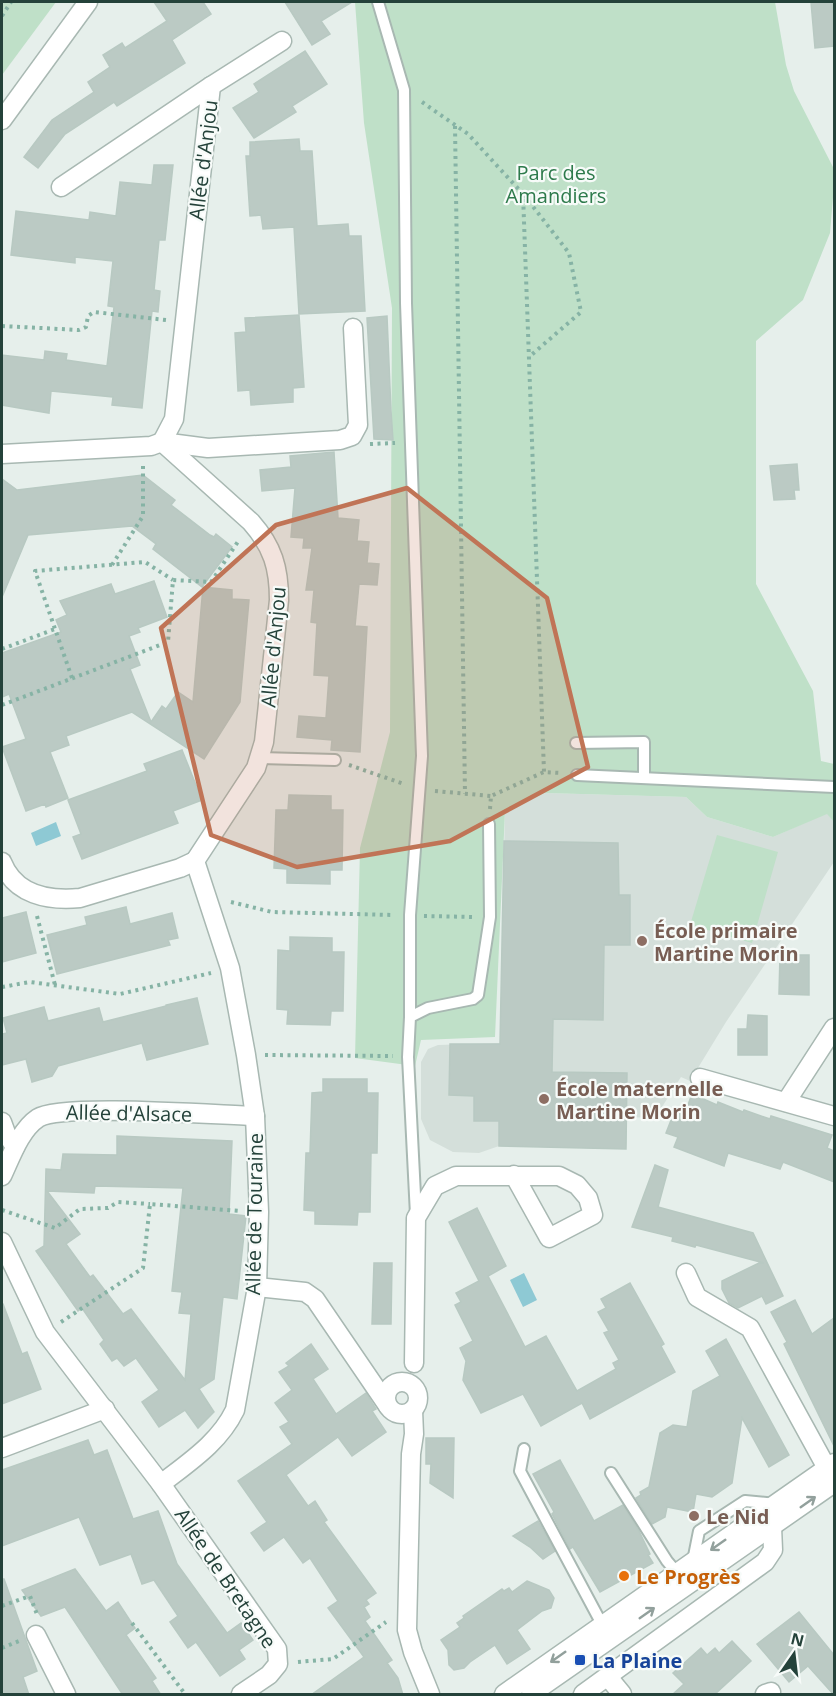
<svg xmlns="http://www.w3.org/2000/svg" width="836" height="1696" viewBox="0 0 836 1696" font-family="'Open Sans',sans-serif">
	<rect width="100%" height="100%" fill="#e6efeb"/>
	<!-- built -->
	<path fill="#d4dfda" d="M545,793l141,4 21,20 66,20 54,-24 7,9v40l-108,160 -36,59 -9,-4 -26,41 -28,-1 -1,32 -127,-3 -20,7 -26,-1 -23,-12 -9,-21v-57l7,-13 10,-4 62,-2 5,-232z"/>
	<!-- green -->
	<g fill="#bfe0c8">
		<path d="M2,2h54l-54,73z"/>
		<path d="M355,2h420l11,63 8,26 40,78v16l-4,48 -27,67 -47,41v243l57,107 8,70 13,3v58l-7,-8 -54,23 -66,-20 -21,-20 -141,-4 -40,18 -10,226 -74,3 -6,26 -60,-8 5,-210 30,-116 2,-424 -28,-185z"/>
		<path d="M717,835l61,17 -26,91 -62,-18z"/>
	</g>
	<!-- water -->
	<g fill="#8ec9d4">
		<path d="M56,822l5,14 -25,10 -5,-13z"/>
		<path d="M524,1273l13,27 -14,7 -13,-27z"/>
	</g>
	<!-- building -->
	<g fill="#bbcac4" stroke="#b8c9c2" stroke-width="1.5" fill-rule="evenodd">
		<path d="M154,2h49l8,12 -39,26 13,23 -68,43 -3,-4 -49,32 -27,34 -14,-11 28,-37 42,-28 -6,-10 22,-15 -7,-12 19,-12 3,5 42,-27z"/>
		<path d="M285,2h67l-31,19 9,13 -18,11z"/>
		<path d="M811,2h23v44l-19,2z"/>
		<path d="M305,51l22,33 -35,22 4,6 -42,26 -21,-30 26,-16 -5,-8z"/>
		<path d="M299,139l1,12h12l5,75 31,-2 1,12h12l4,75 -66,3 -5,-87 -31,2 -2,-14 -11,1 -4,-60h4v-14z"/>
		<path d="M154,165h19l-8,75h-6l-5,50 6,1 -2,21 -6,-1 -10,97 -30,-3 1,-8 -62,-6 -2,22 -47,-8v-50l42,5 1,-9 22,3 -1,6 41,6 7,-59 -6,-1 5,-45 -38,-4v6l-64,-8 5,-44 73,9 1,-8 26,4 4,-34 32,3z"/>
		<path d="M299,315l5,72 -11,1v14l-42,3 -1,-15 -12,1 -3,-58 11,-1 -1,-14z"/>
		<path d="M387,316l4,95 2,29 -19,-1 -7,-121z"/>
		<path d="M334,452l4,66 21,2 -2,21 12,1 -2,21 12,1 -2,21 -18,-1 -4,42 12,1 -7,125 -29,-2 1,-10 -35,-3 2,-21 27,2 3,-42 -15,-1 3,-52 -6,-1 3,-32h-8l6,-42h-9l1,-10 -13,-1 4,-49 -33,3 -2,-21 31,-3 -1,-11z"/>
		<path d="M797,464l2,26h-5l1,9 -21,1 -4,-34z"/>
		<path d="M143,475l32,25 -4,5 39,30 4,2 2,-3 16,13 -30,40 -49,-38 3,-5 -24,-18 -104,9 -26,62v-118l15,11z"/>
		<path d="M154,581l13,36 -29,11 2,4 -11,4 11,29 -10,4 21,53 11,-16 4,3 12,-17 15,10 10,-115 29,3v9l17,1 -9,102 -36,57 -72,-47 -66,24 3,9 -19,7 18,46 -22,9 -1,-3 -19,7 -24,-64 24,-8 -17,-45 -7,3v-44l59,-21 -5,-12 11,-5 -7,-14 51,-17 4,10z"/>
		<path d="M182,750l20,50 -29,11 5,12 -96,36 -9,-22 8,-3 -13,-34 79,-29 -3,-7z"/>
		<path d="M289,795l42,1v14h12l-1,60h-12v14l-43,-1v-14l-13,-1 2,-58h12z"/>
		<path d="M504,841l114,2 1,52h11v50h-26l-1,75 -50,-1 -1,53 75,1 -1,76 -127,-3v-25h-25v-25l-25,-1 1,-51h50z"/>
		<path d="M126,907l4,17 42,-11 6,25 -10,2 2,5 -113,29 -10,-39 40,-10 -2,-8z"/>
		<path d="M26,912l10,41 -34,9v-44z"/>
		<path d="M290,937l42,1v14h12l-1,59h-12l-1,14 -43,-1 1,-14 -11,-1 1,-59 12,1z"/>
		<path d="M780,955h29v40l-30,-1z"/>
		<path d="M197,998l11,46 -61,16 -5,-17 -84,23 -6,10 -20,6 -6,-23 -24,6v-31l5,-1 -4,-15 41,-11 4,14 51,-13 4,14 63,-16v-1z"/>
		<path d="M748,1015l19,1v39h-29v-26h9z"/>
		<path d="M323,1079h44v14h11l-1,60h-6l-1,59h-12l-1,13 -42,-1v-13l-11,-1 2,-57h4l2,-60 11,-1z"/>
		<path d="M692,1094l25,11 1,-3 25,10 1,-2 26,9 1,-3 61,19 -5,13 7,3v31l-51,-20 -3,7 -52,-16 -4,13 -50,-19 4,-10 -12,-4 9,-23 10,3z"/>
		<path d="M117,1136l115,5 -3,73 17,2 -9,83 -14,-2 -9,82 -15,10 15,23 -16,16 -13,-18 -26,17 -17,-25 17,-12 -23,-32 -12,8 -7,-8 -5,3 -12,-17 4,-4 -22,-32 -4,3 -42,-60 8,-5 2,-77 15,1 2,-16 54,1zM95,1186l88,2 -11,103 10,1 -3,21 12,1 -6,66 -54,-71 -8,5 -30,-39 -3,2 -24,-33 14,-10 -33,-43 47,2z"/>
		<path d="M655,1165l13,5 -10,37 95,26 30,63 -17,8 -4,-8 -24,12 -9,-5 -7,-14v-8l37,-18h5l-68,-18 -1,2 -23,-6 1,-4 -41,-10z"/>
		<path d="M477,1208l29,58 -18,10 37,71 21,-11 31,55 39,-22 -3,-6 6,-3 -15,-27 5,-2 -11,-19 8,-4 -5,-9 29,-16 34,61 -3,2 14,26 -85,47 -8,-16 -41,23 -18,-32 -42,19 -18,-33 3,-19 -6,-13 13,-7 -18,-36 6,-3 -5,-9 23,-12 -30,-59z"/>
		<path d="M374,1263h18l-1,61h-19z"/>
		<path d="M795,1300l17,34 22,-16v128l-50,-102 3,-2 -16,-30z"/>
		<path d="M2,1304h1l19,50 5,-2 14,37 -39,15z"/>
		<path d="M726,1339l63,116 -20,12 -27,-49 -10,65 -20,14 -16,-3 -3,18 -26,-5 -2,10 -13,7 -16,-26 5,-3 -1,-3 9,-5 11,-54 13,-8 14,2 6,-36 27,-15 -14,-25z"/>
		<path d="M311,1344l17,25 -15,10 23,35 30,-21 10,16 -4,2 14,21 -34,24 -14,-19 -52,38 22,31 7,-5 12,19 -3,2 52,71 -10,7 3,4 -5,3 6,10 -5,4 27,39 -5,3 11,15 5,17h-92l53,-38 -36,-49 10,-7 -28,-43 -7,5 -19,-26 -20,14 -13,-18 16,-11 -29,-41 54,-37 -12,-17 9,-5 -14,-19 17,-13 -13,-18 10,-6 -3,-3z"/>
		<path d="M426,1438h28l-1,60 -23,-15 1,-19h-5z"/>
		<path d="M88,1440l6,15 13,-5 26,69 25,-8 19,53 50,69 14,-10 12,17 -14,10 6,9 -25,17 -24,-34 -8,6 -18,-26 8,-6 -24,-36 -12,4 -11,-30 -31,11 -21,-48 -77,29v-76z"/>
		<path d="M560,1460l34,61 29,-16 16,26 11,23 -2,1 5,8 -53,29 -27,-45 -3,2 -18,-35 2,-2 -21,-38z"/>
		<path d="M538,1521l17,30 -12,8 -13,-12 -17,-11z"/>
		<path d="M75,1569l31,42 12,-9 17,26 -9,7 30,43 -4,3 9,14h-38l-58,-88 -24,9 -19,-26z"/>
		<path d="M2,1579h2l33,92 -14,6 6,18h-27z"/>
		<path d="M527,1581l22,9 5,8 -3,10 -9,3 -25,19 13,19 -23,15 -12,-19 -25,17 -6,6 -10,2 -5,-5 -1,-15 -7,-10 19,-13 -3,-4 7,-5 -1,-2 39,-27 2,2 5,-3 3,4z"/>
		<path d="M799,1612l35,43v40l-26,-29 -19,16 -32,-38z"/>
		<path d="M732,1641l19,20 -37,34h-42l12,-11 -11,-11 28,-25 6,7 8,-7 4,5z"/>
	</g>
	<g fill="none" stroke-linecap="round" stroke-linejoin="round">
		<defs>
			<g id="service">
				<path d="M378,2l26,88 2,213 16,453 -12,159v102"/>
				<path d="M576,743l68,-1v36"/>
				<path d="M260,758l75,2"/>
				<path d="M577,775l257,12"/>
				<path d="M416,1215l-8,-158 2,-40 18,-9 45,-9 5,-4 12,-78 -1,-93"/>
				<path d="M524,1449l-4,22 84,157"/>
				<path d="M611,1473l56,88 12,14"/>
				<path d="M693,1561l6,-30 46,-30 31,3"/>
			</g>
			<g id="minor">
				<path d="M2,120l86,-118"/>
				<path d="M61,187l150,-101 71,-45"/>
				<path d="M2,454l149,-8 11,-4 46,6 132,-8 12,-4 6,-11 -5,-97"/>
				<path d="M2,862c13,33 46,39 78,36l100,-30 15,-7"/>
				<path d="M700,1078l134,38"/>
				<path d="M786,1102l48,-74"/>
				<path d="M2,1122l4,11 9,14"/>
				<path d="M2,1176c9,-19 18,-46 36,-58 23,-15 181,-3 217,-2"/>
				<path d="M2,1242l43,90 116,152 116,165 1,15 -9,11 -28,19"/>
				<path d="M686,1273l11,24 53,31 84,153"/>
				<path d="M257,1287l48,5 10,7 73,107"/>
				<path d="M414,1363l2,-145 19,-32 21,-10h103l18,9 11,13 5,17 -44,23 -35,-63"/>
				<circle cx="402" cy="1398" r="16"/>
				<path d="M413,1410l1,24 -3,20 -4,176 6,22 17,42"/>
				<path d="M2,1448l103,-39"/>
				<path d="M161,1484c28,-22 58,-41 74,-74l22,-123 2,-75 -4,-96 -9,-61 -16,-87 -35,-107 61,-93 8,-26 15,-142c0,-32 -6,-53 -28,-78l-89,-80 12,-23 37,-333"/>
				<path d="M36,1635l30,59"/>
				<path d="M608,1677l14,17"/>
				<path d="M583,1694l182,-132 8,-12 -1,-23"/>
				<path d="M765,1694l6,-2"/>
			</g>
			<g id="tertiary">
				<path d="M504,1694l330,-231"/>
				<path d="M531,1694l303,-211"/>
			</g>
		</defs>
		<!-- service casing -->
		<use href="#service" stroke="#a8b8b2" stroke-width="14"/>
		<!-- minor casing -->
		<use href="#minor" stroke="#a8b8b2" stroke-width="21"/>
		<!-- tertiary casing -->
		<use href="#tertiary" stroke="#a8b8b2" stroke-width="21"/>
		<!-- path -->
		<g stroke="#86b3a5" stroke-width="4" stroke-dasharray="3 4.5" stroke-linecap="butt">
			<path d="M2,16l9,-14"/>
			<path d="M422,102l46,32 55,60 21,578"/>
			<path d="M455,126l10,668"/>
			<path d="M524,195l45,58 12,59 -52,45"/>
			<path d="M2,326l77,4 7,-3 2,-11 6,-4 72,8"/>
			<path d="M370,444l25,-1"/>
			<path d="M112,565l31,-49v-51"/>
			<path d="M2,649l53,-20"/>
			<path d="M72,678l-37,-107 110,-9 28,18"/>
			<path d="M2,705l166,-63 5,-62 38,2 28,-42"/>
			<path d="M349,765l55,19"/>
			<path d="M435,791l56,5"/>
			<path d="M490,809l1,-13 53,-24 17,1"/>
			<path d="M231,902l41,10 121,3"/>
			<path d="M37,916l18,69"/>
			<path d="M424,916l50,1"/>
			<path d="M2,987l28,-5 90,12 91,-21"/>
			<path d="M265,1055l128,1"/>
			<path d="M2,1210l53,18 25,-19 28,-1 10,-6 32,2"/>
			<path d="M61,1322l82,-54 7,-64 90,7"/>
			<path d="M2,1606l28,-10 8,21"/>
			<path d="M132,1623l53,71"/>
			<path d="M2,1648l17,-7"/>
			<path d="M298,1662l35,-3 53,-37"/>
		</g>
		<!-- service -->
		<use href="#service" stroke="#fff" stroke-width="10"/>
		<!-- minor -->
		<use href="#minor" stroke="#fff" stroke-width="18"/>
		<!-- tertiary -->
		<use href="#tertiary" stroke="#fff" stroke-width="18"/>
	</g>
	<!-- one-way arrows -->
	<defs><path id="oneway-shaft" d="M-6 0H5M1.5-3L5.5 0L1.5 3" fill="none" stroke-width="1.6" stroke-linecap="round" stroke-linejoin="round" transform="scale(1.5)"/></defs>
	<g stroke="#92a09c">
		<use href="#oneway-shaft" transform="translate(808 1502) rotate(-35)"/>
		<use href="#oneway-shaft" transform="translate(718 1545) rotate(145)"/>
		<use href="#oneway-shaft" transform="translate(647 1613) rotate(-35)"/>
		<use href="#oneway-shaft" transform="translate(558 1657) rotate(145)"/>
	</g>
	<!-- marked area -->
	<path fill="#c07456" fill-opacity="0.2" stroke="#c07456" stroke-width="4.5" stroke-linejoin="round" d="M407,488l140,110 41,169 -138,74 -153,26 -86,-32 -50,-207 115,-103z"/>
	<!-- markers -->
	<g fill="#8d6e63" stroke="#f7fbf9" stroke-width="2">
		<circle cx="642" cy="941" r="6"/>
		<circle cx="544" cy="1099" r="6"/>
		<circle cx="694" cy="1516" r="6"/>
	</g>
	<circle fill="#e8710a" stroke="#f7fbf9" stroke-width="2" cx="624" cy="1576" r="6"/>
	<rect fill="#1a4fb4" stroke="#f7fbf9" stroke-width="2" x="574" y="1654" width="12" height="12" rx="3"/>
	<g text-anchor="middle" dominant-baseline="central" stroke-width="4.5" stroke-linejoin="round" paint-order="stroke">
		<!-- street labels -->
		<g font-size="20" fill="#24423a" stroke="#f7fbf9">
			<text transform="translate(203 160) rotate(-83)">Allée d'Anjou</text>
			<text transform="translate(273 647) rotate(-85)">Allée d'Anjou</text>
			<text transform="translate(129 1113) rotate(1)">Allée d'Alsace</text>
			<text transform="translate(254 1214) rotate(-89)">Allée de Touraine</text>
			<text transform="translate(226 1578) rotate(56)">Allée de Bretagne</text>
		</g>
		<!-- park labels -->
		<g font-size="20" fill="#2d7a4b" stroke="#f7fbf9">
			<text x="556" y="172">Parc des<tspan x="556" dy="23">Amandiers</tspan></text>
		</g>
		<!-- education labels -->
		<g font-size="20" font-weight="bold" fill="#785e54" stroke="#f7fbf9" text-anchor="start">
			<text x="654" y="930">École primaire<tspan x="654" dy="23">Martine Morin</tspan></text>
			<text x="556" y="1088">École maternelle<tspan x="556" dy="23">Martine Morin</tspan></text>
			<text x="706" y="1516">Le Nid</text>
		</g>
		<!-- food labels -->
		<g font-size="20" font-weight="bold" fill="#c56008" stroke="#f7fbf9" text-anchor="start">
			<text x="636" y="1576">Le Progrès</text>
		</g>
		<!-- transit labels -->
		<g font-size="20" font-weight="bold" fill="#164399" stroke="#f7fbf9" text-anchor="start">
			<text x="592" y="1660">La Plaine</text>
		</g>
	</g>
	<!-- border -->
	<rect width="836" height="1696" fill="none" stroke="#24423a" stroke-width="6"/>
	<!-- north arrow -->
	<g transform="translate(794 1654) rotate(14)" stroke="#f7fbf9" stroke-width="4.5" paint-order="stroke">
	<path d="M0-4.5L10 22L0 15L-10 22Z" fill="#24423a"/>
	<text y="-9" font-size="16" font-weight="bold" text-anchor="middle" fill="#24423a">N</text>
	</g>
</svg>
